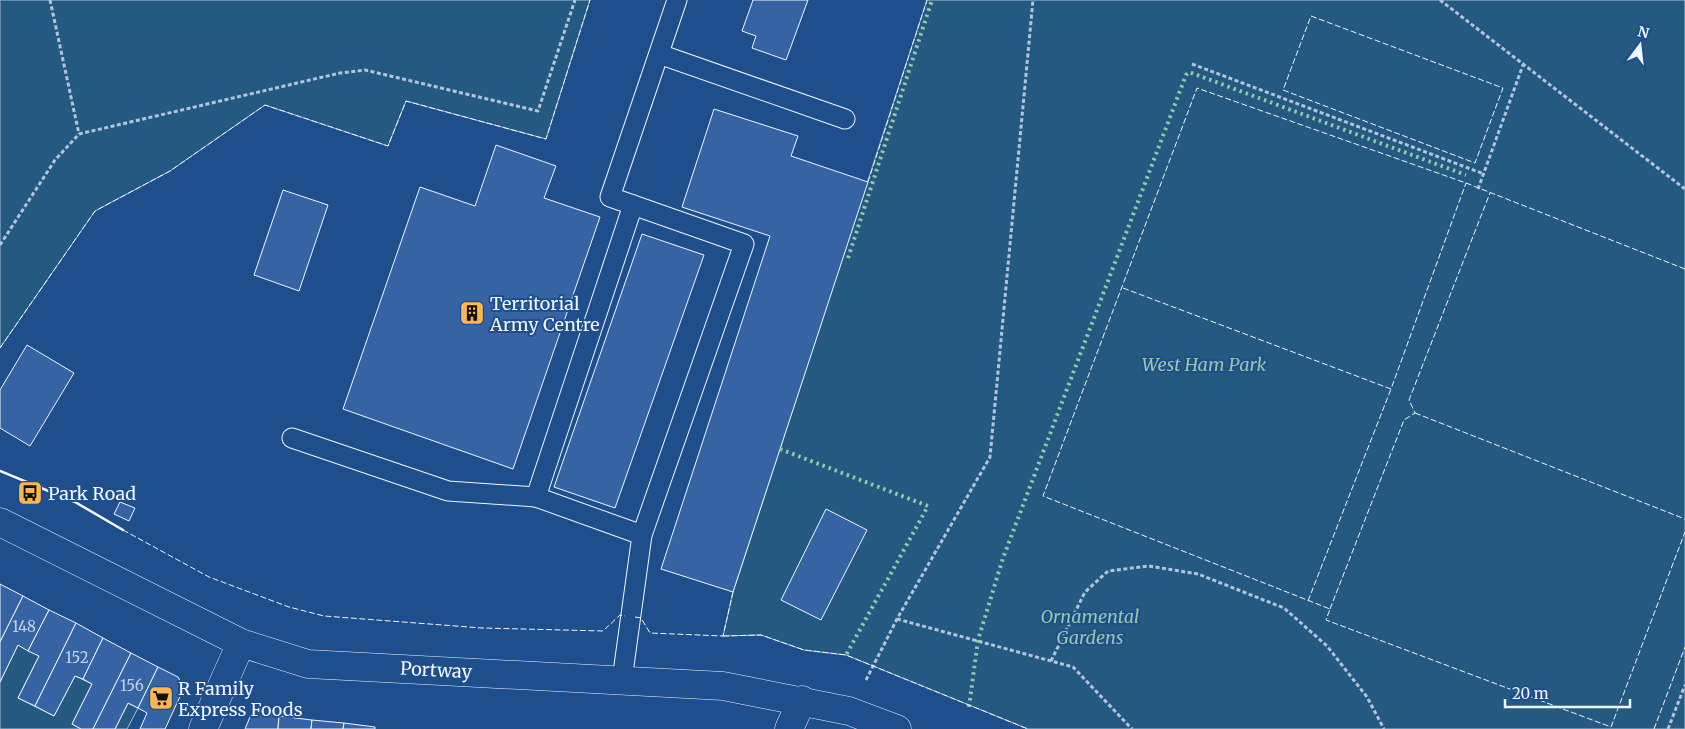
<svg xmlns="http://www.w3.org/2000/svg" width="1685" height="729" viewBox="0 0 1685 729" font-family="Merriweather,serif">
	<rect width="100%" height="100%" fill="#1f4e8c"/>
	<!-- green -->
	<g fill="#245a82" stroke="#a8bbd7">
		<path d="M0,0h590l-44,139 -140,-38 -18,45 -123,-41 -95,66 -75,40 -95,137z"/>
		<path d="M927,0h758v729h-657l-182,-74 -42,-5 -43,-15 -38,1 10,-44z"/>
		<path d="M18,645l21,11 -21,42 36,18 21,-40 17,8 -20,40 9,5h-81v-47z"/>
		<path d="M128,703l10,5 -11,21h-12z"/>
	</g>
	<!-- building -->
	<g fill="#3563a3" stroke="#f2f6ff">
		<path d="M753,0h55l-22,60 -34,-12 4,-12 -14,-5z"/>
		<path d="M714,109l84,27 -7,20 77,26 -135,410 -72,-23 109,-333 -88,-29z"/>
		<path d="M496,145l60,21 -12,32 56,19 -87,252 -170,-60 77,-222 55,19z"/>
		<path d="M283,190l45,15 -29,86 -45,-16z"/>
		<path d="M642,234l62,21 -89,253 -61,-21z"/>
		<path d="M27,345l47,28 -44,73 -30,-18v-38z"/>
		<path d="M120,502l15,6 -6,13 -15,-7z"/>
		<path d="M826,509l41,21 -46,90 -40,-20z"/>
		<path d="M0,584l23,12 -23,46z"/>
		<path d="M23,596l26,14 -21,41 -10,-6 -18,37v-40z"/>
		<path d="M49,610l27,13 -41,83 -17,-8 21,-42 -11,-5z"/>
		<path d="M76,623l27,15 -20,41 -8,-3 -21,40 -19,-10z"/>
		<path d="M103,638l28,15 -38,76h-12l-9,-5 20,-40 -9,-5z"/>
		<path d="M131,653l27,14 -20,41 -10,-5 -13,26h-22z"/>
		<path d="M158,667l20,10 6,11 -19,41h-25l7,-16 -9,-5z"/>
		<path d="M252,712l27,4 -1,13h-33z"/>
		<path d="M279,716l33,4 -1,9h-33z"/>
		<path d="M312,720l32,3 -1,6h-32z"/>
		<path d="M344,723l31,4v2h-32z"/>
	</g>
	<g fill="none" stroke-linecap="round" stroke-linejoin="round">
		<defs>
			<g id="lane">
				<path d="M659,54l186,65"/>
				<path d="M633,205l111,39 -102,291"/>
				<path d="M292,438l156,53 88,6"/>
				<path d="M622,680l20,-145 -106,-38 97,-292 -23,-8 67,-197"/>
			</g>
			<g id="street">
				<path d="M203,729l38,-86"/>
				<path d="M789,729l13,-29"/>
			</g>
			<path id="secondary" d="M0,522l241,121 67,21 415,22 126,25 48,18"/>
		</defs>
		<!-- lane casing -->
		<use href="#lane" stroke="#f2f6ff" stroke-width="21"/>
		<!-- street casing -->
		<use href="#street" stroke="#f2f6ff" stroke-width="29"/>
		<!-- secondary casing -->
		<use href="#secondary" stroke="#f2f6ff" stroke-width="29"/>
		<!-- path -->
		<g stroke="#b3c4dc" stroke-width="3" stroke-dasharray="4 2.5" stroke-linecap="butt">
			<path d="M50,0l29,134"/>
			<path d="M1440,0l245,189"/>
			<path d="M1192,64l292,110"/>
			<path d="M1478,189l45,-124"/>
			<path d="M0,245l55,-85 24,-26 261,-61 25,-3 173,41 37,-111"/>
			<path d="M897,619l176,48 59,62"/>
			<path d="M1051,661l34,-69 23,-21 41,-5 49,8 86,34 43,38 40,51 17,32"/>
			<path d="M866,680l31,-61 93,-162 43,-457"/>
			<path d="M1668,729l17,-44"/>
		</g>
		<!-- lane -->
		<use href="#lane" stroke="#1f4e8c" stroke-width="19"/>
		<!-- street -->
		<use href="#street" stroke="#1f4e8c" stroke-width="28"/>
		<!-- secondary -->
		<use href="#secondary" stroke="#1f4e8c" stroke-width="28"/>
		<!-- hedge -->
		<g stroke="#97c8a6" stroke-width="4" stroke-dasharray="2.5 4" stroke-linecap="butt">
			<path d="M848,258l84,-258"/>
			<path d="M780,449l148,57 -82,149"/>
			<path d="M969,707l9,-67 25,-82 183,-483 3,-3 277,103"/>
		</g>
		<!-- fence -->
		<g stroke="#f2f6ff" stroke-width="1" stroke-dasharray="6 2.5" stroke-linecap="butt">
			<path d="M1311,16l192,72 -28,75 -192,-73z"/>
			<path d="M868,182l59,-182"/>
			<path d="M1685,269l-219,-86 -269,-95 -154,408 287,113 -4,11 285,107 74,-195"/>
			<path d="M1123,288l268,101 75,-206"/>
			<path d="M0,348l95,-137 75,-40 95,-66 123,41 18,-45 140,38 44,-139"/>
			<path d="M1415,413l270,106"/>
			<path d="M123,530l86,47 80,30 35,9 158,12 121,3 17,-16 5,1"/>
			<path d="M1308,601l83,-212"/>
			<path d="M1330,609l74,-189 11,-7 -6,-13 81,-207"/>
			<path d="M635,617l6,1 9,15 73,3 10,-44"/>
			<path d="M723,636l38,-1 43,15 42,5 182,74"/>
			<path d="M1654,729l31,-82"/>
		</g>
		<!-- wall -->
		<path stroke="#f2f6ff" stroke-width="2.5" d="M0,471l75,31 48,28"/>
	</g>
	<!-- icons -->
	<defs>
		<symbol id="building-square" viewBox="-11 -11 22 22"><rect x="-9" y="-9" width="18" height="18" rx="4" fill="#ffb74d" stroke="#1f4e8c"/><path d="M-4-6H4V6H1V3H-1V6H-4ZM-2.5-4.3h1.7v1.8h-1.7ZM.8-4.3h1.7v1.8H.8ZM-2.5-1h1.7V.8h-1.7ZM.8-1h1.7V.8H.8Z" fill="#111"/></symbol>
		<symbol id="bus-square" viewBox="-11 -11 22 22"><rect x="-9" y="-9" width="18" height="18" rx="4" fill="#ffb74d" stroke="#1f4e8c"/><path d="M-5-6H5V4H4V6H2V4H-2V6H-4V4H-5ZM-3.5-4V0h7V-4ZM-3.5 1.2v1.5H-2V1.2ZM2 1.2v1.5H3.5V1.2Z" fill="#111"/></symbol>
		<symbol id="supermarket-square" viewBox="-11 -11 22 22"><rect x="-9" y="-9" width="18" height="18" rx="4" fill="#ffb74d" stroke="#1f4e8c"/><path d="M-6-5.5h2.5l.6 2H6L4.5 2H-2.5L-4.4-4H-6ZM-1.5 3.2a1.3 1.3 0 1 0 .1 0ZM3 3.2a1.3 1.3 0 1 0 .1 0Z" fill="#111"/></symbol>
	</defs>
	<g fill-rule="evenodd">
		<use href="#building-square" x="458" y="299" width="28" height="28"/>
		<use href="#bus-square" x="16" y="479" width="28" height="28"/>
		<use href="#supermarket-square" x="147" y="684" width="28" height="28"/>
	</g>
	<g text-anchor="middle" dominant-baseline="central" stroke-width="4" stroke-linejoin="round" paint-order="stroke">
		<!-- number labels -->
		<g font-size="15" fill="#c3d1e8">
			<text x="24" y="626">148</text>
			<text x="77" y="657">152</text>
			<text x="132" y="685">156</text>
		</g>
		<!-- poi labels -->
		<g font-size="18" fill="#f2f6ff" stroke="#1f4e8c" text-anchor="start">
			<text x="490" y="303">Territorial<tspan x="490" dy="21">Army Centre</tspan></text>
			<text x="48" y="493">Park Road</text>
			<text x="178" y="688">R Family<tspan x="178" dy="21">Express Foods</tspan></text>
		</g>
		<!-- park labels -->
		<g font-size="18" font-style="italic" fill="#97c8a6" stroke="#1f4e8c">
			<text x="1204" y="364">West Ham Park</text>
			<text x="1090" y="616">Ornamental<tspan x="1090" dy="21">Gardens</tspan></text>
		</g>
		<!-- street labels -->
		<g font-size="18" fill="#f2f6ff" stroke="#1f4e8c">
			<text transform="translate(436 670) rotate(3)">Portway</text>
		</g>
	</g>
	<!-- north arrow -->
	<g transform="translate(1640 45) rotate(15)" stroke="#1f4e8c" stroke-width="4" paint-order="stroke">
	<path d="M0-4L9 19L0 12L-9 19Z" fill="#f2f6ff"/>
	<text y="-8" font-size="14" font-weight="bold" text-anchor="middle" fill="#f2f6ff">N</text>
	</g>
	<!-- scale -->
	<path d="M1505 699v8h125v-8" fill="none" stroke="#f2f6ff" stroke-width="2.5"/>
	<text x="1512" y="699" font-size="15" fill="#f2f6ff" stroke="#1f4e8c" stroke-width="4" paint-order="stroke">20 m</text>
</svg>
